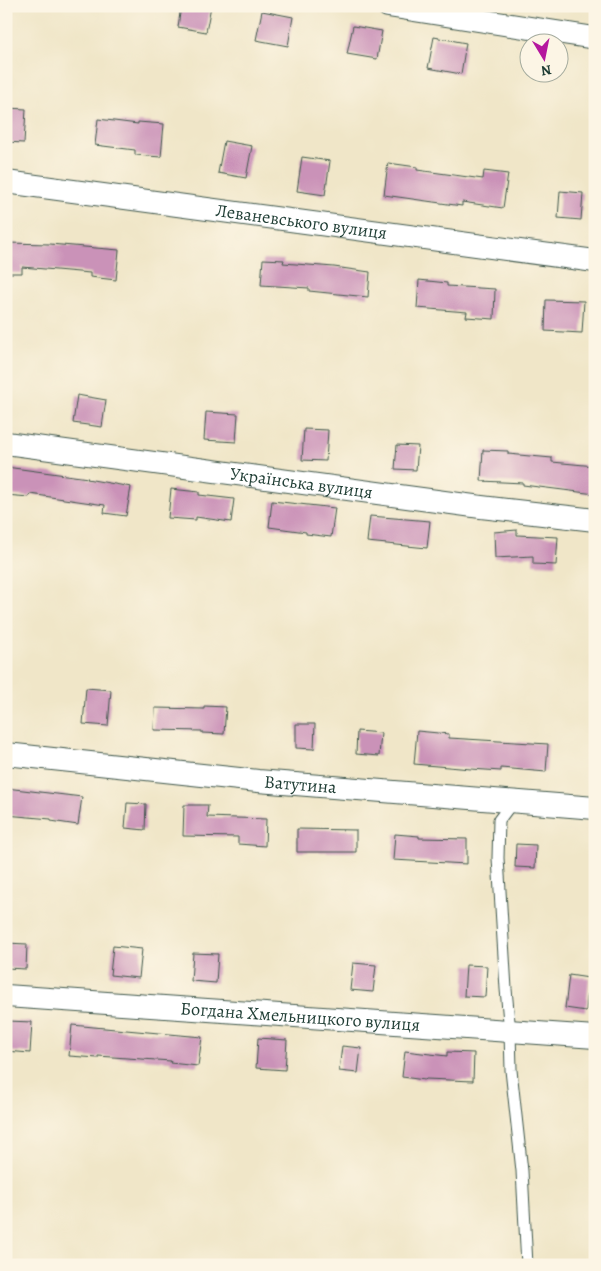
<svg xmlns="http://www.w3.org/2000/svg" width="601" height="1271" viewBox="0 0 601 1271" font-family="Alegreya,serif">
	<rect width="100%" height="100%" fill="#fcf5e5"/>
	<filter id="ink" filterUnits="userSpaceOnUse"><feTurbulence type="fractalNoise" baseFrequency=".02" numOctaves="2"/><feDisplacementMap in="SourceGraphic" scale="10" xChannelSelector="R" yChannelSelector="G"/><feConvolveMatrix kernelMatrix="1 2 1 2 8 2 1 2 1" color-interpolation-filters="sRGB"/></filter>
	<filter id="wash" filterUnits="userSpaceOnUse"><feTurbulence type="fractalNoise" baseFrequency=".0096" numOctaves="4" result="noise"/><feDisplacementMap in="SourceGraphic" scale="20" xChannelSelector="R" yChannelSelector="G"/><feGaussianBlur stdDeviation="1.12" result="paint"/><feColorMatrix in="noise" values="0 0 0 0 0 0 0 0 0 0 0 0 0 0 0 0 0 1.4 0 .05"/><feComposite in="paint" operator="in"/></filter>
	<g filter="url(#wash)">
		<rect width="100%" height="100%" fill="#f0e6c8"/>
		<g id="blocks">
			<!-- building -->
			<g fill="#ca92b8">
				<path d="M181,6h30l-5,26 -28,-5z"/>
				<path d="M262,11l31,6 -5,29 -32,-6z"/>
				<path d="M353,26l29,5 -5,28 -30,-5z"/>
				<path d="M434,37l32,6 -5,31 -33,-6z"/>
				<path d="M6,108l20,1 -2,34 -18,-1z"/>
				<path d="M98,119l40,5v-2l26,2 -3,33 -26,-2v-5l-40,-5z"/>
				<path d="M224,141l28,5 -6,32 -28,-5z"/>
				<path d="M302,157l28,4 -5,34 -28,-4z"/>
				<path d="M388,163l29,4v3l66,9 1,-8 24,3 -5,34 -41,-6v4l-78,-11z"/>
				<path d="M560,191l23,2 -2,27 -23,-2z"/>
				<path d="M6,243l44,1 69,6 -3,30 -26,-3v-4l-68,-6v6h-16z"/>
				<path d="M263,259l21,1 -1,3 51,4 36,5 -2,25 -59,-6v-3l-48,-3z"/>
				<path d="M419,280l28,3v3l48,3 -1,30 -28,-2 1,-5 -50,-4z"/>
				<path d="M546,300l38,1 -2,32 -37,-2z"/>
				<path d="M77,395l29,5 -4,27 -29,-4z"/>
				<path d="M206,412l32,2 -2,28 -32,-2z"/>
				<path d="M304,429l24,1 -2,31 -24,-1z"/>
				<path d="M397,445l21,1 -2,24 -21,-1z"/>
				<path d="M483,450l25,1v3l44,4v4l43,4v28l-72,-9v-2l-42,-2z"/>
				<path d="M6,467l82,11 -1,1 44,8 -5,29 -22,-3 1,-8 -75,-11 -1,3 -23,-2z"/>
				<path d="M171,489l28,3v3l35,4 -3,23 -35,-5v3l-28,-2z"/>
				<path d="M272,501l63,7 -4,29 -25,-3v-2l-37,-5z"/>
				<path d="M370,516l60,5 -3,27 -60,-6z"/>
				<path d="M517,530v5l41,2 -2,28 -23,-1v-8l-38,2 -1,-26z"/>
				<path d="M86,688l25,2 -3,36 -25,-2z"/>
				<path d="M204,706l22,1 -2,27 -22,-1v-2l-48,-1 1,-22 49,1z"/>
				<path d="M296,724h19l-1,25 -18,-1z"/>
				<path d="M357,731l24,2 -2,23 -23,-2z"/>
				<path d="M417,731l32,3v4l99,6 -2,28 -45,-4v3l-30,-2 -57,-5z"/>
				<path d="M6,788l76,9 -4,28 -27,-4v-2l-45,-4z"/>
				<path d="M127,803l19,1 -1,26 -20,-2z"/>
				<path d="M184,805h24l-1,12 59,2 -1,27 -27,-2v-7l-55,-1z"/>
				<path d="M297,829l59,1v22h-59z"/>
				<path d="M395,834l24,2v2l48,1v25l-74,-4z"/>
				<path d="M516,844l20,1 -1,23 -20,-1z"/>
				<path d="M6,943l21,1 -1,25 -20,-1z"/>
				<path d="M113,946l29,3 -3,29 -29,-3z"/>
				<path d="M193,953l25,1 -2,29 -25,-2z"/>
				<path d="M353,963l23,2 -3,27 -23,-2z"/>
				<path d="M466,965l21,1 -2,31 -21,-1z"/>
				<path d="M569,975l20,3 -3,33 -21,-3z"/>
				<path d="M8,1021l24,1 -2,31 -24,-2z"/>
				<path d="M72,1025l130,12 -4,29 -28,-3 1,-2 -73,-5v2l-29,-2z"/>
				<path d="M258,1038l29,2 -2,30 -29,-2z"/>
				<path d="M342,1046l19,2 -3,25 -19,-2z"/>
				<path d="M405,1051l42,5v-4l27,1 -1,28 -47,-2 -1,1 -23,-3z"/>
			</g>
		</g>
	</g>
	<g filter="url(#ink)">
		<use href="#blocks" fill-opacity="0" stroke="#3e564a" stroke-width="1"/>
		<g fill="none" stroke-linecap="round" stroke-linejoin="round">
			<defs>
				<path id="lane" d="M514,800l-15,20 -1,38 8,131 4,43 1,38 11,101 5,94"/>
				<g id="street">
					<path d="M388,6l207,32"/>
					<path id="s1" d="M6,182l589,79"/>
					<path id="s2" d="M6,443l475,64 114,13"/>
					<path id="s3" d="M6,754l252,27 337,27"/>
					<path id="s4" d="M6,996l589,41"/>
				</g>
			</defs>
			<!-- lane casing -->
			<use href="#lane" stroke="#3e564a" stroke-width="13"/>
			<!-- street casing -->
			<use href="#street" stroke="#3e564a" stroke-width="24"/>
			<!-- lane -->
			<use href="#lane" stroke="#fff" stroke-width="11"/>
			<!-- street -->
			<use href="#street" stroke="#fff" stroke-width="22"/>
		</g>
	</g>
	<g text-anchor="middle" dominant-baseline="central" stroke-width="5" stroke-linejoin="round" paint-order="stroke">
		<!-- street labels -->
		<g font-size="18" fill="#1f3d34" stroke="#fcf5e5">
			<text stroke="none"><textPath href="#s1" startOffset="298">Леваневського вулиця</textPath></text>
			<text stroke="none"><textPath href="#s2" startOffset="298">Українська вулиця</textPath></text>
			<text stroke="none"><textPath href="#s3" startOffset="296">Ватутина</textPath></text>
			<text stroke="none"><textPath href="#s4" startOffset="295">Богдана Хмельницкого вулиця</textPath></text>
		</g>
	</g>
	<!-- margin -->
	<rect width="601" height="1271" fill="none" stroke="#fcf5e5" stroke-width="25"/>
	<!-- north arrow -->
	<g transform="translate(544 58) rotate(170)"><circle r="24" fill="#fcf5e5" stroke="#a4ab9e"/>
	<path d="M0-4L9 19L0 12L-9 19Z" fill="#b5179e"/>
	<text y="-8" font-size="14" font-weight="bold" text-anchor="middle" fill="#1f3d34">N</text>
	</g>
</svg>
